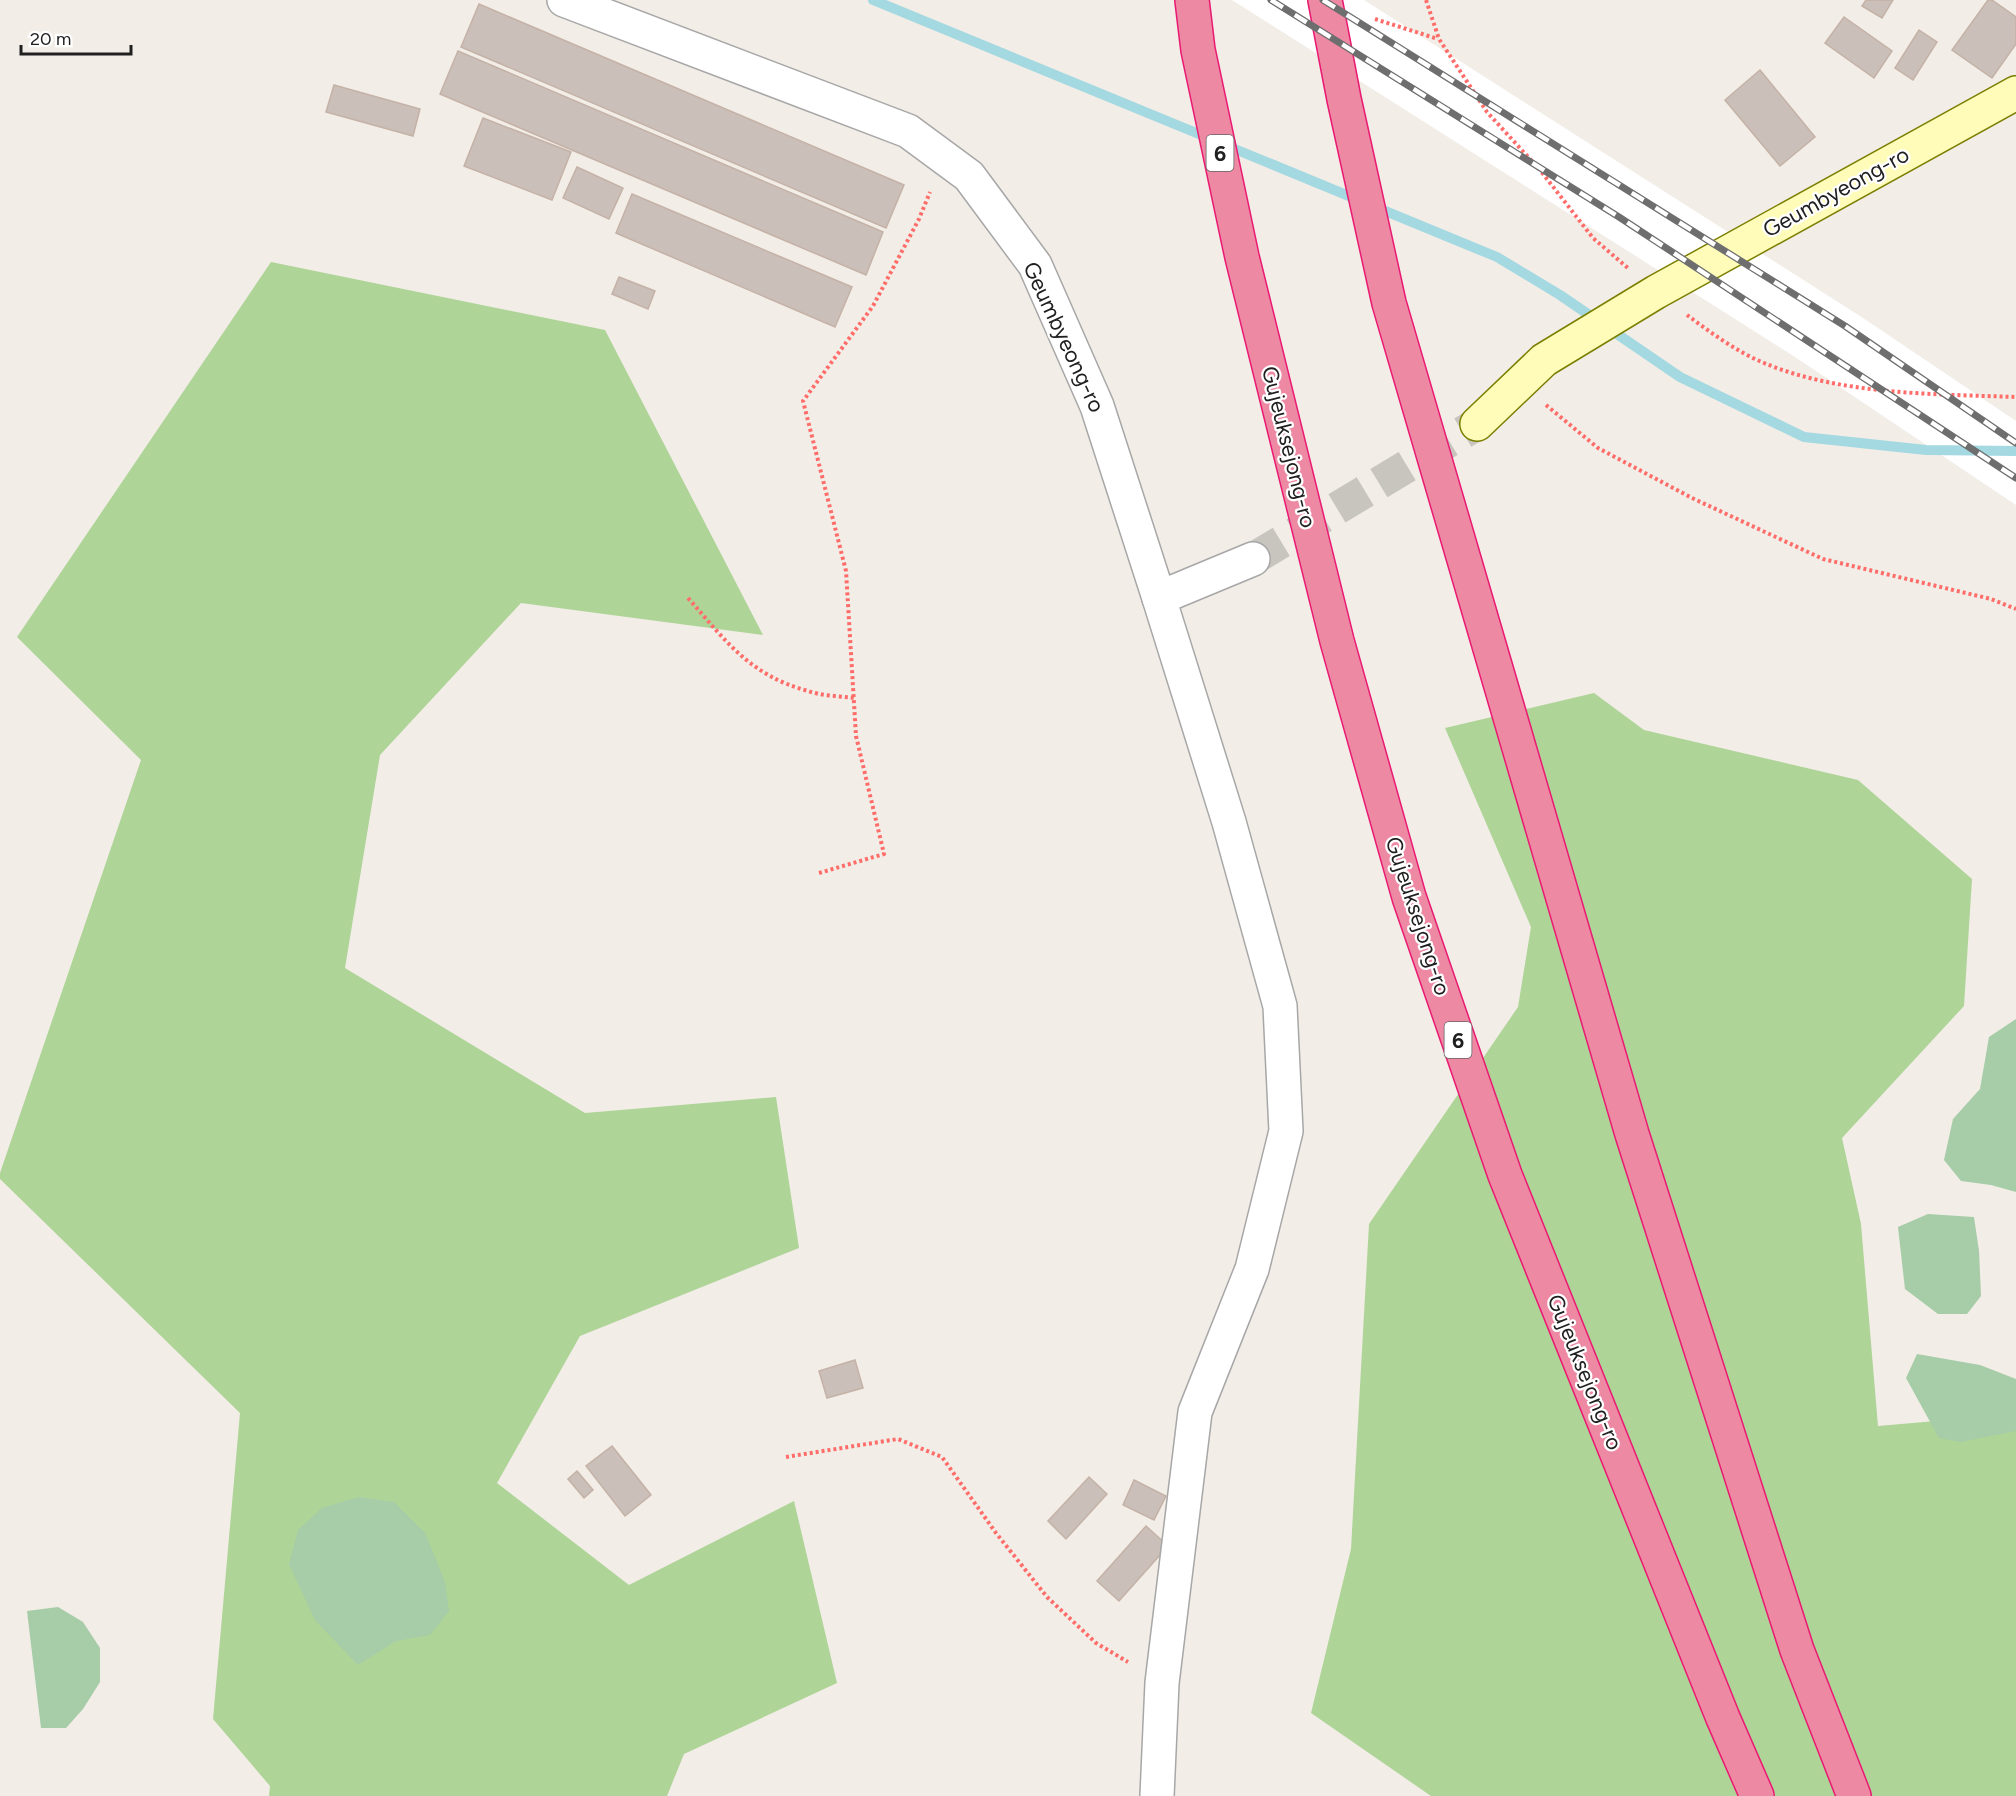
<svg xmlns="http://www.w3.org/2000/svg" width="2016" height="1796" viewBox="0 0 2016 1796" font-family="Figtree,sans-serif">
	<rect width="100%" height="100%" fill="#f2ede6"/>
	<!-- forest -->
	<g fill="#aed498">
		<path d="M271,262l334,68 158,305 -242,-32 -141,152 -35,213 240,145 191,-16 23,151 -219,88 -83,147 132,102 165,-84 43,182 -153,71 -17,42h-398l1,-10 -57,-67 27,-306 -240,-234v-6l141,-413 -124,-123z"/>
		<path d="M1594,693l50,37 214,50 114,99 -8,127 -122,132 19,86 17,202 138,-12v382h-585l-120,-83 40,-164 18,-325 149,-217 13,-80 -86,-199z"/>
	</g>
	<!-- cemetery -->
	<g fill="#a6cca8">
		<path d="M2016,1019v173l-25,-7 -30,-4 -17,-21 9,-41 27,-30 9,-52z"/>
		<path d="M1928,1214l46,3 5,34 2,45 -14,18h-29l-33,-25 -7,-62z"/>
		<path d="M1917,1354l63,11 36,14v52l-55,11 -22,-4 -33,-60z"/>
		<path d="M359,1497l35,5 31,31 20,49 4,29 -19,24 -34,6 -38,24 -43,-45 -26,-56 9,-34 24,-22z"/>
		<path d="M58,1607l25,15 17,26v34l-17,27 -17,19h-25l-14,-117z"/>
	</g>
	<!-- pier -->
	<path fill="#fff" d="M1232,0h132l499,318 153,103v84l-221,-148z"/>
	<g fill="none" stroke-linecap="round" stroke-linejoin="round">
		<!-- stream -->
		<g stroke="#a4d9e2" stroke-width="10">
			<path d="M873,0l338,139"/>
			<path d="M1225,145l272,112 63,38 120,82 124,60 122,13 90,1"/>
		</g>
	</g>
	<!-- building -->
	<g fill="#cabfb9" stroke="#c5b2a7" stroke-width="1.5">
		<path d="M1866,0h27l-11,18 -20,-12z"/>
		<path d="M1988,0h4l24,17v27l-24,34 -40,-28z"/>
		<path d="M479,4l425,181 -18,43 -425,-181z"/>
		<path d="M1844,17l48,34 -18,27 -49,-35z"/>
		<path d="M1919,30l18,12 -24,38 -18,-12z"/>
		<path d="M458,51l425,181 -17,43 -426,-181z"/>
		<path d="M1760,70l55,67 -35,29 -55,-66z"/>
		<path d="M334,85l86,24 -7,27 -87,-24z"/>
		<path d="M483,118l88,34 -19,48 -88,-34z"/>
		<path d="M577,167l46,21 -14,31 -46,-21z"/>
		<path d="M632,194l220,93 -17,40 -219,-94z"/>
		<path d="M619,277l36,14 -7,18 -36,-15z"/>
		<path d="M855,1360l8,28 -36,10 -8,-27z"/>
		<path d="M612,1446l39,49 -26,21 -39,-50z"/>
		<path d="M577,1471l16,19 -9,8 -16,-19z"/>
		<path d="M1089,1477l18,17 -41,45 -18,-18z"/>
		<path d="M1134,1480l32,16 -12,24 -31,-15z"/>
		<path d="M1146,1526l22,20 -49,55 -22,-20z"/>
	</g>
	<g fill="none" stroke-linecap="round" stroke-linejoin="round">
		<!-- secondary-tunnel -->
		<path stroke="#c8c4be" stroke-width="33" stroke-dasharray="33 16" stroke-linecap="butt" d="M1253,559l224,-135"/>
		<defs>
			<g id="street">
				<path d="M564,0l344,131 61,45 66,89 62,141 62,192 94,-39"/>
				<path d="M1157,1796l5,-113 33,-271 57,-143 34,-138 -6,-125 -51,-184 -70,-224"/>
			</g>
			<path id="secondary" d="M1477,424l67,-64 112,-68 360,-199"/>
			<g id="highway">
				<path d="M1192,0l6,50 44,207 95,384 72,256 96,278 218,543 34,78"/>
				<path d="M1325,0l19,99 45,204 243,831 165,516 57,146"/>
			</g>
		</defs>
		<!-- street casing -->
		<use href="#street" stroke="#a7a7a7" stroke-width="36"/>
		<!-- secondary casing -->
		<use href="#secondary" stroke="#7b7f00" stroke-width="36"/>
		<!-- highway casing -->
		<use href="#highway" stroke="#e91a72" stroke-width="36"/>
		<!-- path -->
		<g stroke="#ff6d6a" stroke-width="4" stroke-dasharray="3 3" stroke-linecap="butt">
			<path d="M1426,0l13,39 48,73 53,58 53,68 36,31"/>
			<path d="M1375,19l63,20"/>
			<path d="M1687,315c23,17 50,37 77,48 77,32 169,31 252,34"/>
			<path d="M1546,405l52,43 94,50 131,61 168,40 25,10"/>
			<path d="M688,598c38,43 61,77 120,93 14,5 31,5 46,7"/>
			<path d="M819,873l65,-19 -28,-118 -10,-165 -43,-170 70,-95 46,-87 11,-27"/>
			<path d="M786,1457l112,-18 44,18 54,76 51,64 49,46 32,19"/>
		</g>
		<!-- street -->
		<use href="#street" stroke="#fff" stroke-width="33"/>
		<!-- secondary -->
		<use href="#secondary" stroke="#fefcb8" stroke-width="33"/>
		<!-- highway -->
		<use href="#highway" stroke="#ee89a4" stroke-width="33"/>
		<defs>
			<g id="rail">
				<path d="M1271,0l348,217 397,261"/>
				<path d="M1323,0l522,326 171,117"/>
			</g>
		</defs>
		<!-- rail casing -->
		<use href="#rail" stroke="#6e6e6e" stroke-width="7"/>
		<!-- rail -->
		<use href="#rail" stroke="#fff" stroke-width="4.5" stroke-dasharray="14" stroke-linecap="butt"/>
	</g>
	<g text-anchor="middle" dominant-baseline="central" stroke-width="4.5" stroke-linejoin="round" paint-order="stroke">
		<!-- shield labels -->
		<g fill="#fff" stroke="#636363" stroke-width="1.5">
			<rect x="1206.5" y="135" width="27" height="36" rx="4.5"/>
			<rect x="1444.5" y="1022" width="27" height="36" rx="4.5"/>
		</g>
		<g font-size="21" font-weight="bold" fill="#202020">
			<text x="1220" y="153">6</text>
			<text x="1458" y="1040">6</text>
		</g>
		<!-- street labels -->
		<g font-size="22" fill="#202020" stroke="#fff">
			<text transform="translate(1836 192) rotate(-29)">Geumbyeong-ro</text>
			<text transform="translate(1064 337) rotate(65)">Geumbyeong-ro</text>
			<text transform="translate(1289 447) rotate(76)">Gujeuksejong-ro</text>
			<text transform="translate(1418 916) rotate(72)">Gujeuksejong-ro</text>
			<text transform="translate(1585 1372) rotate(68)">Gujeuksejong-ro</text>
		</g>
	</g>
	<!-- scale -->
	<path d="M21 45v9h110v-9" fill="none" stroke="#202020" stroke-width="3"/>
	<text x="30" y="45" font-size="18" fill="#202020" stroke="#ffffff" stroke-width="4.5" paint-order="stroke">20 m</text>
</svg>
